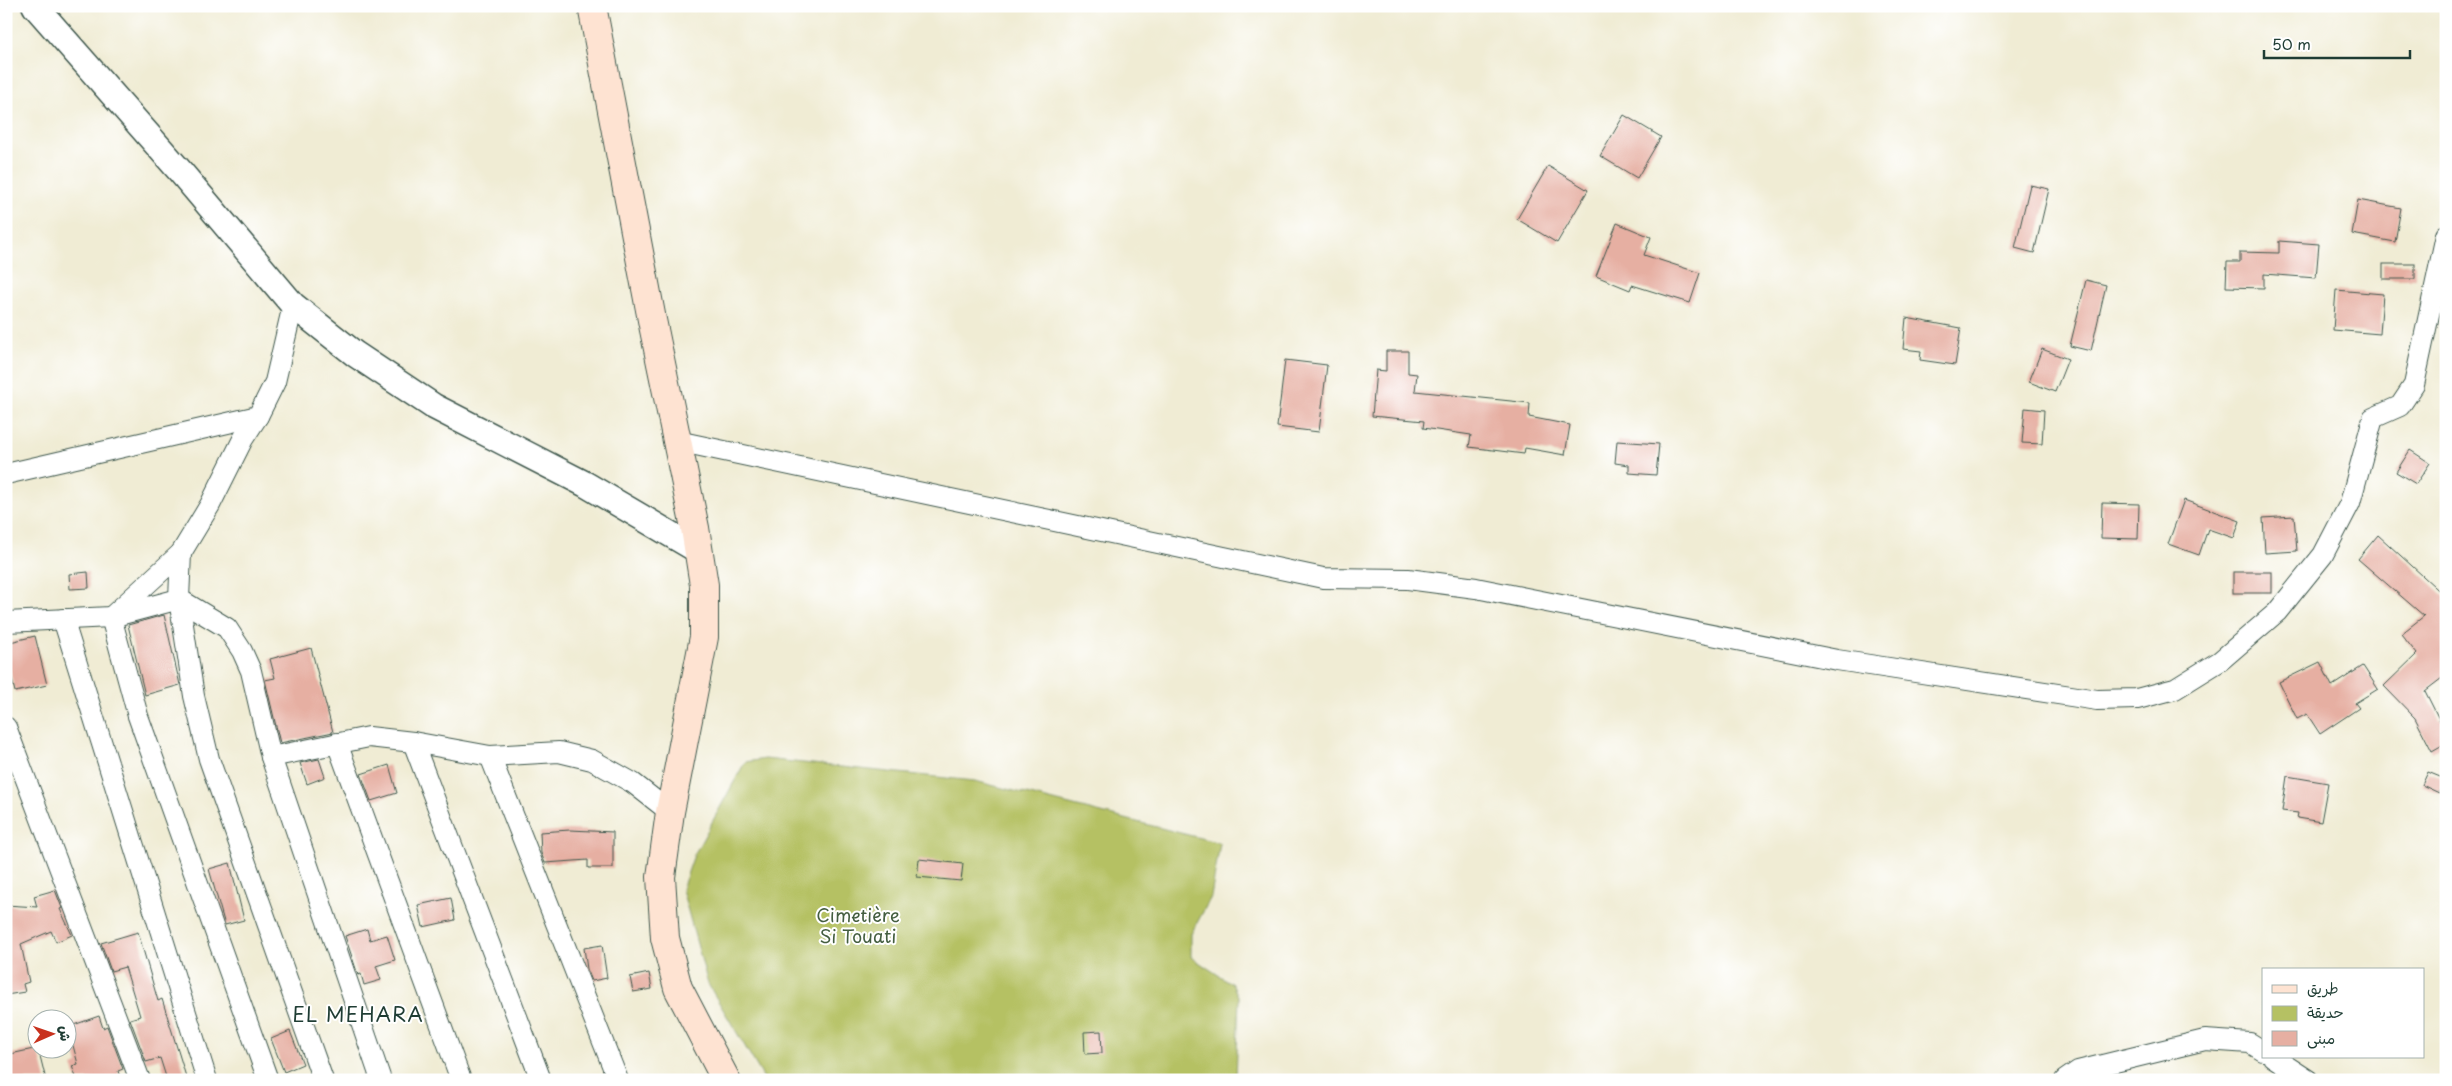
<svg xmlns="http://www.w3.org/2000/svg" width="2452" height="1086" viewBox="0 0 2452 1086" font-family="'Playpen Sans','Playpen Sans Arabic',sans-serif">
	<rect width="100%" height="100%" fill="#fff"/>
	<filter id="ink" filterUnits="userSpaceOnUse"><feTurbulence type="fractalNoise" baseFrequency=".02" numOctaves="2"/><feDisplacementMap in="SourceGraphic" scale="10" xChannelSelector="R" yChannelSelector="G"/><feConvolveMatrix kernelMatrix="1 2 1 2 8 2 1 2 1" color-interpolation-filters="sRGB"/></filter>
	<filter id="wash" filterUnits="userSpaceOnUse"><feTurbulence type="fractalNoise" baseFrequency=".0096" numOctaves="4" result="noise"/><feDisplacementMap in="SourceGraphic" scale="20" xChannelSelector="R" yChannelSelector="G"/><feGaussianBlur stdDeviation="1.12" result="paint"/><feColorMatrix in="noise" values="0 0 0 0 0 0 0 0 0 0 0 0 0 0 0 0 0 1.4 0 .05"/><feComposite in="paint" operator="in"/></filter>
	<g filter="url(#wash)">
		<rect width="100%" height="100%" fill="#f0ecd4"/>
		<!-- green -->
		<path fill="#b5c163" stroke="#6a7f4c" d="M765,759l210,22 245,62 -9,54 -20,37v23l41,27 7,14 -3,82h-471l-57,-96 -26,-95 12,-34 51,-93z"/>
		<g id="blocks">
			<!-- building -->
			<g fill="#e6afa2">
				<path d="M1624,115l37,22 -24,41 -37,-22z"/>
				<path d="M1548,166l40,24 -31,53 -40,-24z"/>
				<path d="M2030,185l19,4 -15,64 -19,-5z"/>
				<path d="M2358,200l43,8 -6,34 -43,-8z"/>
				<path d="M1617,223l34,14 -7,18 56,18 -10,30 -58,-18 -2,5 -34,-14z"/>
				<path d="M2279,241l40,3 -3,34 -52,-4v14l-38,-1 1,-25h13v-10l39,1z"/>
				<rect x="2383" y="264" width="32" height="15"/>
				<path d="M2086,280l20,5 -15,66 -21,-5z"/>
				<path d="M2336,290l47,4 -3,40 -47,-4z"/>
				<path d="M1906,318l55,10 -6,37 -35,-5 1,-9 -18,-2z"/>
				<path d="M2042,349l26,10 -13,33 -26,-10z"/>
				<path d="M1386,351h22v22l9,1 -2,17 115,12 -1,14 41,8 -5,30 -40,-7 -1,6 -55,-7 2,-12 -48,-7 1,-7 -52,-5 4,-46 10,1z"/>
				<path d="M1285,360l42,5 -8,67 -42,-5z"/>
				<path d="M2025,408l19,2 -2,34 -20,-1z"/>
				<path d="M1617,441l42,3 -3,31 -27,-2v-8l-14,-2z"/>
				<path d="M2410,450l20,13 -14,21 -20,-12z"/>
				<path d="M2184,500l56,21 -6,17 -26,-9 -9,26 -31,-11z"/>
				<path d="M2102,503l37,1 -1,35 -37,-1z"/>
				<path d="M2294,516l3,35 -32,2 -2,-35z"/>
				<path d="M2378,535l68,62v78l-21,16 15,30 6,-3v25l-14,8 -17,-33 -31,-32 33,-32 -16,-20 23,-18 -66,-57z"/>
				<path d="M88,572l1,16 -19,1 -1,-15z"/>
				<rect x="2233" y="572" width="39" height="21"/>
				<path d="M164,615l16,70 -35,10 -17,-70z"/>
				<path d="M35,636l12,49 -32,7 -9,-38v-11z"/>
				<path d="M311,648l22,84 -53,11 -15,-63 10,-2 -5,-19z"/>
				<path d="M2320,662l12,24 31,-20 15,23 -23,14 4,5 -39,26 -13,-20 -10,5 -18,-37z"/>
				<path d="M319,759l6,18 -18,7 -7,-21z"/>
				<path d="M389,765l8,28 -26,8 -10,-27z"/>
				<path d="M2428,772l17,7 -6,14 -17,-8z"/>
				<path d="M2287,776l41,7 -7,39 -24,-4 1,-5 -16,-2z"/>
				<path d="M570,830l43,2v36h-25v-8l-43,3 -4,-10 -1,-21z"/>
				<path d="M919,859l44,5 -2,17 -44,-4z"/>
				<path d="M230,863l14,57 -19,5 -16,-56z"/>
				<path d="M55,890l7,18 -2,1 12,26 -16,7 -5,-11 -30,13 8,38 -6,2 2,8 -19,3v-90l31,2 -3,-11z"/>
				<path d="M451,898l4,22 -32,7 -5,-22z"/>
				<path d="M367,929l3,11 17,-5 8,25 -19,6 5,14 -17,5 -3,-11 -3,1 -13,-39z"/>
				<path d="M138,932l20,69 4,-2 25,81h-20l-7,-22 -14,4 -16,-43 10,-3 -15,-49 -14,4 -10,-28z"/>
				<path d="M602,945l5,33 -15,3 -5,-12 -3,-21z"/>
				<path d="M649,973l3,16 -19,3 -3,-15z"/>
				<path d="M99,1016l4,12 4,-2 16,43 -5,2 3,9h-44l-5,-14 6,-2 -10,-37z"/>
				<path d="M290,1031l13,33 -19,8 -13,-33z"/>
				<path d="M1101,1031l1,22 -17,1 -1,-22z"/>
				<path d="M38,1048l8,32h-40v-25z"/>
			</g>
		</g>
	</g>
	<g filter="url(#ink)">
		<use href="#blocks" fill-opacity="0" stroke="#3e574c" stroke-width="1"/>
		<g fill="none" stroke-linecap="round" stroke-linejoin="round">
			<defs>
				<g id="minor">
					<path d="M258,416l-15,23 -33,66 -29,48 -2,46 15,97 15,63 114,321"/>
					<path d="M677,441l646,137 85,1 68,9 361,72 260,40 40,-1 38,-10 45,-28 57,-49 46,-57 27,-52 23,-85 27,-12 14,-21 32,-150"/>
					<path d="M6,474l252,-58 17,-34 18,-77"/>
					<path d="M181,553l-70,64 27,99 130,364"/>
					<path d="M63,619l144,461"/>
					<path d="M6,622l105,-5 68,-18 48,29 15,23 9,20 20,86 110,323"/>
					<path d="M6,727l134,353"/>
					<path d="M413,742l128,338"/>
					<path d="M337,743l124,337"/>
					<path d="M490,756l128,324"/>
					<path d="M271,757l98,-20 44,5 77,14 69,-4 33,8 41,23 37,29"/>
					<path d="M2273,1057l35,23"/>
					<path d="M2065,1080l13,-9 127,-31 45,3 13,8"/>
				</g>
				<path id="tertiary" d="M35,6l144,164 114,135 62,49 78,52 152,78 114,67"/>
				<path id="secondary" d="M592,6l60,314 43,208 9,57v52l-34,175 -9,65 4,61 13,50 48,92"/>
			</defs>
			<!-- minor casing -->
			<use href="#minor" stroke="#3e574c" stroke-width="22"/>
			<!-- tertiary casing -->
			<use href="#tertiary" stroke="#3e574c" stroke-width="28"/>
			<!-- secondary casing -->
			<use href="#secondary" stroke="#3e574c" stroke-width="30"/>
			<!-- minor -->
			<use href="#minor" stroke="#fff" stroke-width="20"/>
			<!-- tertiary -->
			<use href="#tertiary" stroke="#fff" stroke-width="25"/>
			<!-- secondary -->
			<use href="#secondary" stroke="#fee3d2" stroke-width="28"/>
		</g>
	</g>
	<g text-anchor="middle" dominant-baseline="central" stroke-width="4" stroke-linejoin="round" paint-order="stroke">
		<!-- park labels -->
		<g font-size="18" fill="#445e40" stroke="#fff">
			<text x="858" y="914">Cimetière<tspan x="858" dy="21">Si Touati</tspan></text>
		</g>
		<!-- quarter labels -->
		<g font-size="20" letter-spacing="1" fill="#1f3d34" stroke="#fff">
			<text x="358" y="1014">EL MEHARA</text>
		</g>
	</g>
	<!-- margin -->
	<rect width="2452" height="1086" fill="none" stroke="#fff" stroke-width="25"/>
	<!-- legend -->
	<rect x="2262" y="968" width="162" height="90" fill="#ffffff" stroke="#a5b1ae"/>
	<rect x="2272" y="985" width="25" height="8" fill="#fee3d2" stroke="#a5b1ae"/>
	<text x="2307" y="994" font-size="15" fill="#1f3d34">طريق</text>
	<rect x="2272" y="1006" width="25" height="15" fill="#b5c163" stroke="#a5b1ae"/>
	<text x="2307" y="1018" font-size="15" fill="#1f3d34">حديقة</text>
	<rect x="2272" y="1031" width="25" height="15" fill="#e6afa2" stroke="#a5b1ae"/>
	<text x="2307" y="1044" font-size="15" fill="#1f3d34">مبنى</text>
	<!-- north arrow -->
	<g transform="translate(52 1034) rotate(88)"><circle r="24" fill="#ffffff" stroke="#a5b1ae"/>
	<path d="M0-4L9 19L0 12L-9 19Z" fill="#c8321e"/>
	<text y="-8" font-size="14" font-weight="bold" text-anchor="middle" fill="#1f3d34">ش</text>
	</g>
	<!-- scale -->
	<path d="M2264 50v8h146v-8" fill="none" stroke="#1f3d34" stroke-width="2.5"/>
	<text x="2272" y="50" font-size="15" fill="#1f3d34" stroke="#ffffff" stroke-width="4" paint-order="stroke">50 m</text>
</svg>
